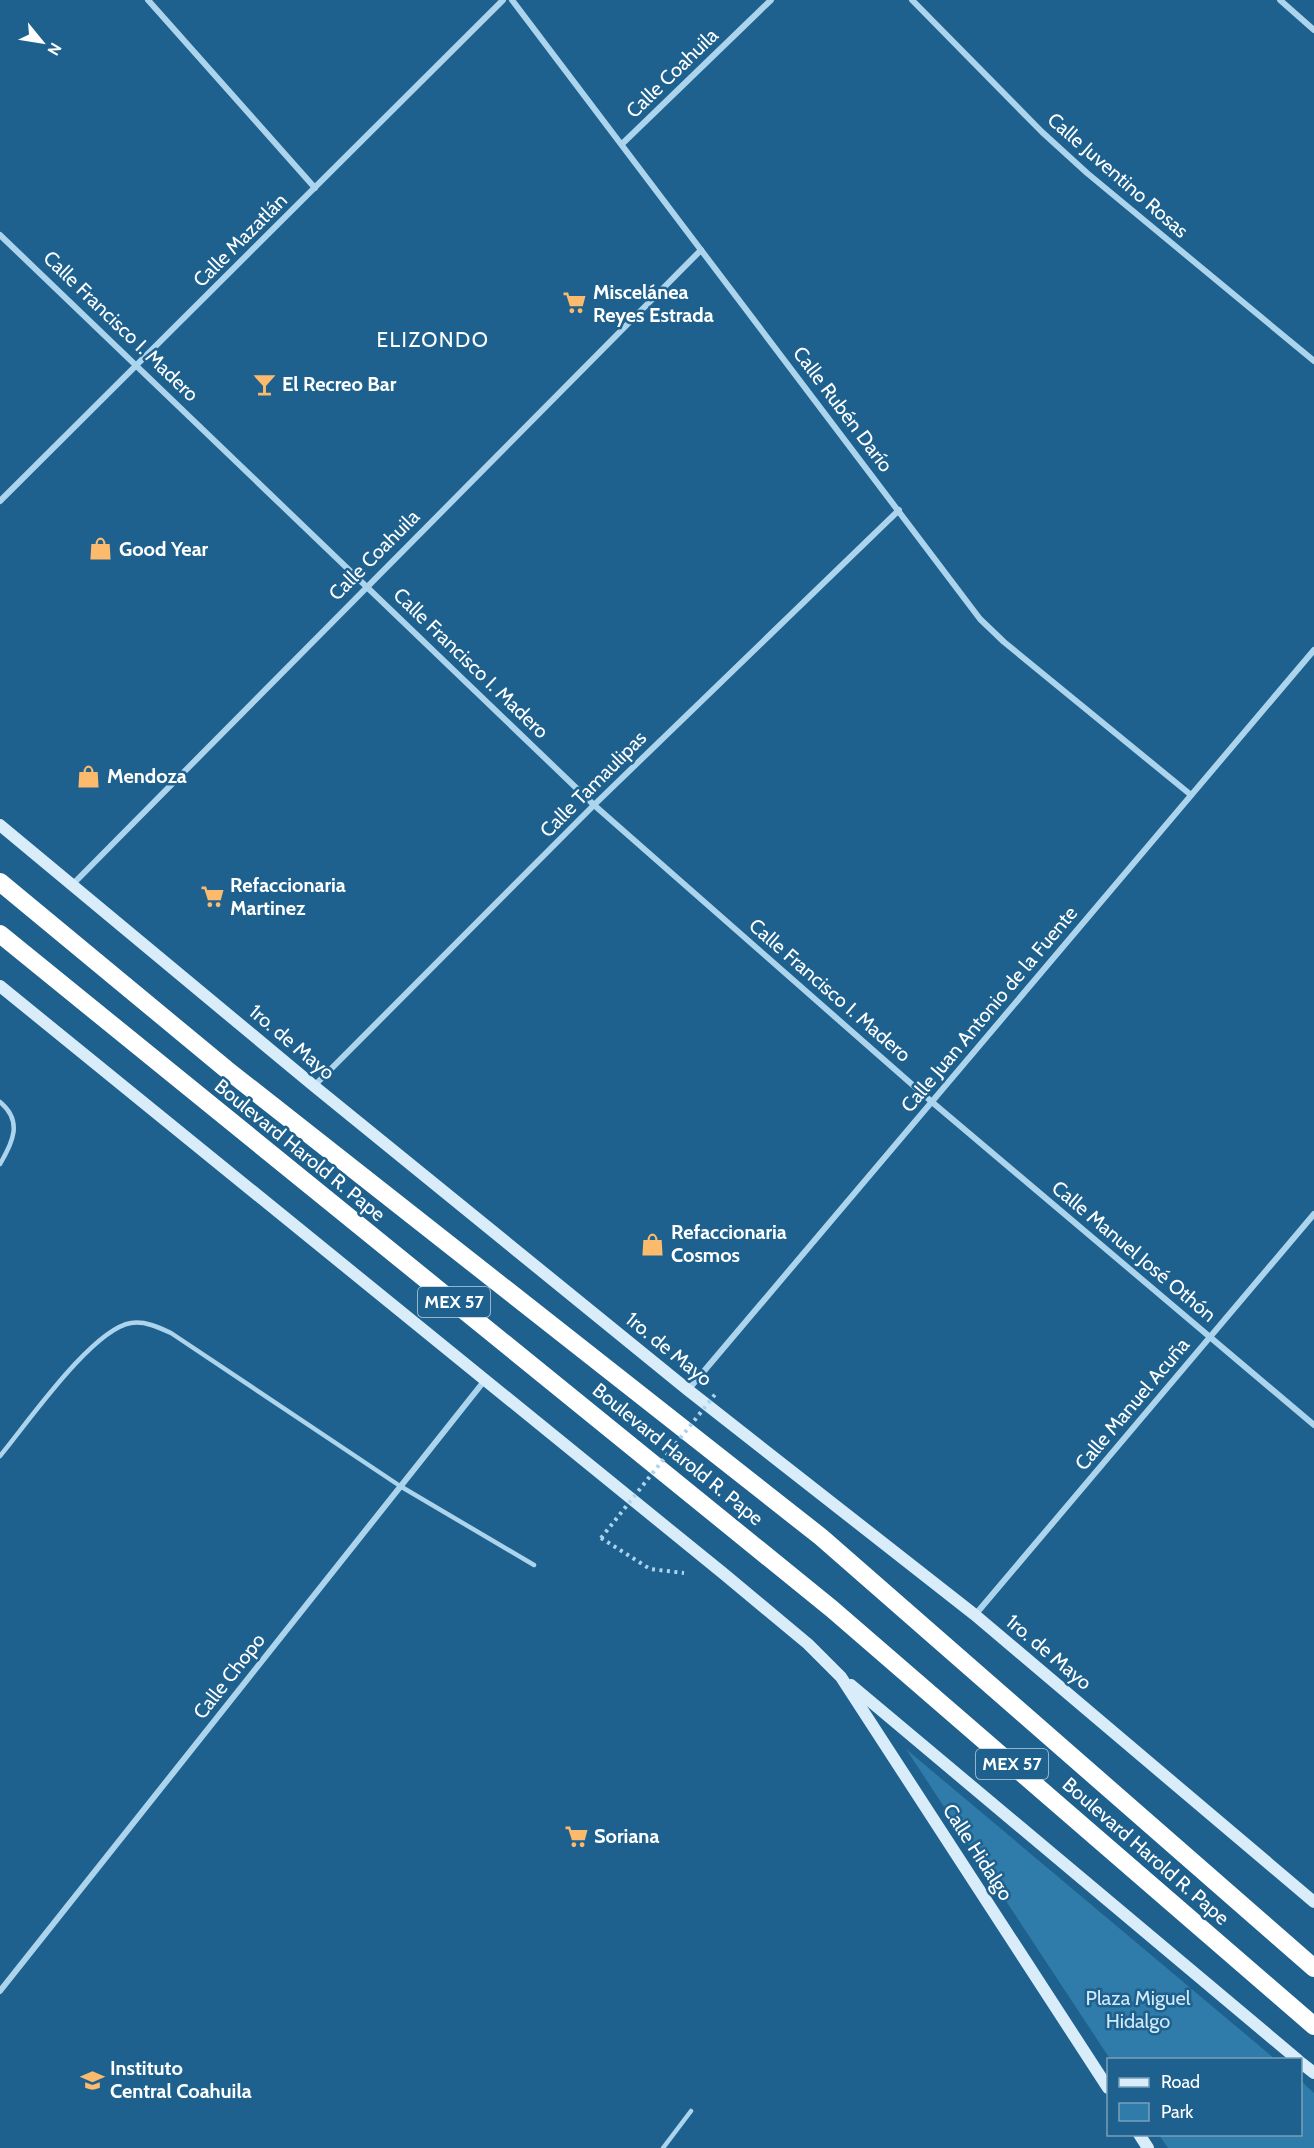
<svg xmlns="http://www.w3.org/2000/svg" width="1314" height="2148" viewBox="0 0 1314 2148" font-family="Cabin,sans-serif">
	<rect width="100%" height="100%" fill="#1e618e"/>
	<!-- green -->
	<g fill="#2f7ba9">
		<path d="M906,1749l369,310h-165z"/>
		<path d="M1301,2081l13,12v55h-146l-9,-13 141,-1z"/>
	</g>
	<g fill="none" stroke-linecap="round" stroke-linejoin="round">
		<!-- path -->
		<path stroke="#acd4ed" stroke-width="4" stroke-dasharray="3 4.5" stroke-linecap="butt" d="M601,1538l49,31 34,4"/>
		<!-- lane -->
		<g stroke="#acd4ed" stroke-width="4.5">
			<path d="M0,1102c23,19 13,40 0,62"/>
			<path d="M0,1456c26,-31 92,-127 131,-133 14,-2 27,4 40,10l229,153 134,79"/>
			<path d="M663,2148l28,-37"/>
		</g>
		<!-- street -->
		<g stroke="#acd4ed" stroke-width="6">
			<path d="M148,0l167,188"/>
			<path d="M512,0l468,619 24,23 187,153"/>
			<path d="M912,0l130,132 45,41 227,188"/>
			<path d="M1280,0l34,30"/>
			<path d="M622,144l149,-144"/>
			<path d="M0,235l594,570 338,297 382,323"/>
			<path d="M0,501l503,-501"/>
			<path d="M72,885l629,-635"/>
			<path d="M314,1086l280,-281 305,-295"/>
			<path d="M688,1390l626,-740"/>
			<path d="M975,1615l339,-401"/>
			<path d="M0,1991l485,-611"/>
		</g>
		<!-- secondary -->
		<g stroke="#d9ecf9" stroke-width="12">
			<path d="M0,825l314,261 374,304 287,225 339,287"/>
			<path d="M0,986l724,588 84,70 33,33 267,411"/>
			<path d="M851,1685l447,375"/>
			<path d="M1300,2062l14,11"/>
			<path d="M1139,2134l9,14"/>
		</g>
		<!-- highway -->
		<g stroke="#fff" stroke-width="18">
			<path d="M0,882l226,187 595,468 493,431"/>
			<path d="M0,934l832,675 482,417"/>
		</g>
		<!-- path-bridge -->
		<path stroke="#acd4ed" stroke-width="4" stroke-dasharray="3 4.5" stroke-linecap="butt" d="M601,1538l116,-146"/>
	</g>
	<!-- icons -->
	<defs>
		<symbol id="supermarket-bare" viewBox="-9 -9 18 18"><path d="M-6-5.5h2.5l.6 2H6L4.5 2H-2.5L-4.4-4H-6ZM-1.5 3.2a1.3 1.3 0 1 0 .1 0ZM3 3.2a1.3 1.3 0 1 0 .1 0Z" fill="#fbba6c" stroke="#1e618e" stroke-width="2.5" paint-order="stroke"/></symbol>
		<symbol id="bar-bare" viewBox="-9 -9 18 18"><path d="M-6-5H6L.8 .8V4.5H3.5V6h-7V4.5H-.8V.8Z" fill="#fbba6c" stroke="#1e618e" stroke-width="2.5" paint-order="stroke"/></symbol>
		<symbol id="shop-bare" viewBox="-9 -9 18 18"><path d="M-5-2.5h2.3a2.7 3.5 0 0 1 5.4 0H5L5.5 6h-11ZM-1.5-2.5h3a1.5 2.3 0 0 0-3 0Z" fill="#fbba6c" stroke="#1e618e" stroke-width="2.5" paint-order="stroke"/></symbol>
		<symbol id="university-bare" viewBox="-9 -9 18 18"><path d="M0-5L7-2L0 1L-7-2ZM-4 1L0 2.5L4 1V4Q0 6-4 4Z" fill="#fbba6c" stroke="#1e618e" stroke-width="2.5" paint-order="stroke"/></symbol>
	</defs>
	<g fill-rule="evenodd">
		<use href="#supermarket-bare" x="558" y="286" width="33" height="33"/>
		<use href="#bar-bare" x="248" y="368" width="33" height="33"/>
		<use href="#shop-bare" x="84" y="532" width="33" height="33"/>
		<use href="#shop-bare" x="72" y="760" width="33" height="33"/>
		<use href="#supermarket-bare" x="196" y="880" width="33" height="33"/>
		<use href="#shop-bare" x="636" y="1228" width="33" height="33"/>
		<use href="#supermarket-bare" x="560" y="1820" width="33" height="33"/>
		<use href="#university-bare" x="76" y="2064" width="33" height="33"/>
	</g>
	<g text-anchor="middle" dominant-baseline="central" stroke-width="5" stroke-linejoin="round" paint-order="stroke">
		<!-- shield labels -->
		<g fill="#1e618e" stroke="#bcd0dd" stroke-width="1.5">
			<rect x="418" y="1287" width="72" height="30" rx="4.5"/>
			<rect x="976" y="1749" width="72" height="30" rx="4.5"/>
		</g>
		<g font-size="18" font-weight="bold" fill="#fff">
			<text x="454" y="1302">MEX 57</text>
			<text x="1012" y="1764">MEX 57</text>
		</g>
		<!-- street labels -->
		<g font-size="20" fill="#fff" stroke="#1e618e">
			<text transform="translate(672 73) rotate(-44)">Calle Coahuila</text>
			<text transform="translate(1118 175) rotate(41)">Calle Juventino Rosas</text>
			<text transform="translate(240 240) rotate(-45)">Calle Mazatlán</text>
			<text transform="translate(121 326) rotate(44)">Calle Francisco I. Madero</text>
			<text transform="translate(843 409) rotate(53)">Calle Rubén Darío</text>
			<text transform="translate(374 555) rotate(-45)">Calle Coahuila</text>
			<text transform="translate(471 663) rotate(44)">Calle Francisco I. Madero</text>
			<text transform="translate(593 784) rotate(-45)">Calle Tamaulipas</text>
			<text transform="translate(830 990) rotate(41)">Calle Francisco I. Madero</text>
			<text transform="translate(989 1009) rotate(-50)">Calle Juan Antonio de la Fuente</text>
			<text transform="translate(292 1042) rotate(40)">1ro. de Mayo</text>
			<text transform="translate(300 1150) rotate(39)">Boulevard Harold R. Pape</text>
			<text transform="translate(1134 1251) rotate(40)">Calle Manuel José Othón</text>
			<text transform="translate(669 1349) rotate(39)">1ro. de Mayo</text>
			<text transform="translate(1132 1404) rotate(-50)">Calle Manuel Acuña</text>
			<text transform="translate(678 1454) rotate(39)">Boulevard Harold R. Pape</text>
			<text transform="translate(1049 1652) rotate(40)">1ro. de Mayo</text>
			<text transform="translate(229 1676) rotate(-52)">Calle Chopo</text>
			<text transform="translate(1146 1851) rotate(41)">Boulevard Harold R. Pape</text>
			<text transform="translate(978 1852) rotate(57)">Calle Hidalgo</text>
		</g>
		<!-- poi labels -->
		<g font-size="20" font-weight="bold" fill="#fff" stroke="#1e618e" text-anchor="start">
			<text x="593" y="292">Miscelánea<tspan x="593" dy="23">Reyes Estrada</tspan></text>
			<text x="282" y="384">El Recreo Bar</text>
			<text x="119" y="549">Good Year</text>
			<text x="107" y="776">Mendoza</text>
			<text x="230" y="885">Refaccionaria<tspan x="230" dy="23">Martinez</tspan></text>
			<text x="671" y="1232">Refaccionaria<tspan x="671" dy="23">Cosmos</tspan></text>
			<text x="594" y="1836">Soriana</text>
			<text x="110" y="2068">Instituto<tspan x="110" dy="23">Central Coahuila</tspan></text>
		</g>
		<!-- park labels -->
		<g font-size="20" fill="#d2eaf9" stroke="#1e618e">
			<text x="1138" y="1998">Plaza Miguel<tspan x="1138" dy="23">Hidalgo</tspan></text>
		</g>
		<!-- neighbourhood labels -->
		<g font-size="21" letter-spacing="1.5" fill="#fff" stroke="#1e618e">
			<text x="433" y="339">ELIZONDO</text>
		</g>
	</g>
	<!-- legend -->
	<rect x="1107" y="2058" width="195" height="78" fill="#1e618e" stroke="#78a0bb" stroke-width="1.5"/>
	<rect x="1119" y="2078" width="30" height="9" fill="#d9ecf9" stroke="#78a0bb" stroke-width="1.5"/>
	<text x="1161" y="2088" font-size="18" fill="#ffffff">Road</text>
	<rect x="1119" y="2103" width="30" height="18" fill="#2f7ba9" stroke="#78a0bb" stroke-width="1.5"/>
	<text x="1161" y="2118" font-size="18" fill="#ffffff">Park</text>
	<!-- north arrow -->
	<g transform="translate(42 42) rotate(120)" stroke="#1e618e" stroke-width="4.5" paint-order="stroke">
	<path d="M0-4.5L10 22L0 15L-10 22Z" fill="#ffffff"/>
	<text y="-9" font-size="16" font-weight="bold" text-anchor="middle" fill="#ffffff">N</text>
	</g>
</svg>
